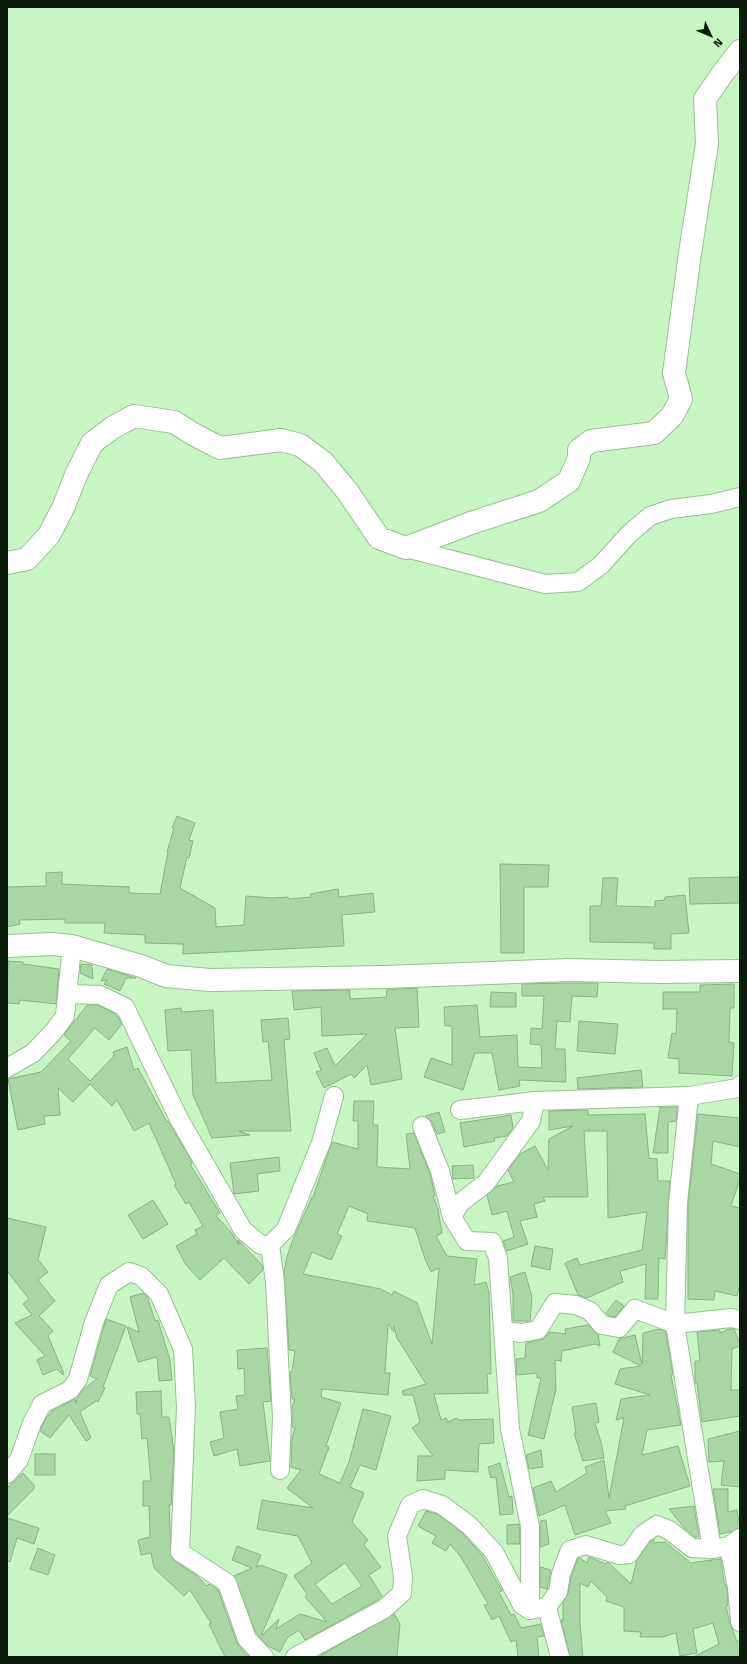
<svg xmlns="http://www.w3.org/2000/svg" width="747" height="1664" viewBox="0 0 747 1664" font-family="'Titillium Web',sans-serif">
	<rect width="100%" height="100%" fill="#c8f5c3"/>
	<!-- building -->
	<g fill="#aad6a6" stroke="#88b384" fill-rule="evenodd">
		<path d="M177,816l18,7 -6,17 4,1 -4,17 -2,-1 -7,31 35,20 1,19 28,-2 2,-29 26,2 16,-1 1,2 22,-2 -1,-3 28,-5 1,8 34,-4 2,19 -33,3 2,31 -161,8v-10l-38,-1v-8l-41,-2 1,-10h-40v-4l-46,1 1,4 -13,3v-40l39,-1v-13l16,-1v12l67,3v6l31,1 8,-42h-1l7,-24h-2z"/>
		<path d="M500,864l49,1 -1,22h-24v66h-23z"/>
		<path d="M740,877v26l-50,1 -1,-26z"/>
		<path d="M603,878h15l-2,28 39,1v-6l10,-1v-3l20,-2 4,38 -18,1v15h-17v-6l-64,-1v-36h11z"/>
		<path d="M8,961l15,1v2l36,5 -3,35 -36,-4 -1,4 -12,-1z"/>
		<path d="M81,964l11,1 1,14 -13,-6z"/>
		<path d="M107,969l29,9h-10l-6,13 -16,-7 3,-4 -6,1z"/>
		<path d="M568,983h30l-1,14 -25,-1 -2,26 -13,-1 -2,28h10l1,33 -47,-2 1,6 -21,4 -7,-37h-17l-12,37 -39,-13 7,-19 21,7v-39h-7l-1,-19 33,-2 3,32 37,-2 1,32 24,1 -1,-23 -11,-1 1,-16 11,1 2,-33h-22v-12z"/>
		<path d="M734,984v24h-4l-1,34 5,1 -2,33 -53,-3v-14l-11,-1 4,-25 4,1 1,-25h-14v-17h37v-7z"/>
		<path d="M417,988l2,39 -24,1 7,51 -31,6 -4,-20 -13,13 -3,-4 -27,14 -8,-16 5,-2 -7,-17 13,-5 8,18 32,-32 -45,2 -1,-29 -27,3 -2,-19 58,-1v9l37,-2 -1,-7z"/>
		<path d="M491,992l25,1v14h-26z"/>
		<path d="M87,1005h10l17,8 4,4 4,7 -13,16 -14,-12 -27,31 22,22 24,-25 -1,-4 14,-5 7,23 4,-2 29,54 1,-1 21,36 3,6 -2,1 30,49 -4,3 15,16 8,13 -1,-5 24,25 1,5 -14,14 -25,-26 -24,22 -14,-15 -10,-19 21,-12 -2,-4 8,-4 -14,-24 -3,2 -12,-19 2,-1 -27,-61 -15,8 -17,-31 -5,6 -22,-22 -17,18 -15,-14 2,27 -16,1 1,8 -27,6 -10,-51 33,-7 30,-31 -7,-6z"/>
		<path d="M181,1008l1,4 31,-2 3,73 56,-3 -4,-39 -5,1 -2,-22 27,-2 2,21 -6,1 7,91h-52l11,4 -38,3 -19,-43 -2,-45 -23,1 -3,-41z"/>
		<path d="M579,1021l39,3 -3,30 -38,-3z"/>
		<path d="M641,1070l2,17 -65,2 -1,-11z"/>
		<path d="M354,1101h20l-1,24h5l-1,42 33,2 -4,-35 8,-1 16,41 4,17 1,5h-2l5,13 4,24 -6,3 11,20 30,3 -3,26 12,-3 3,10 2,82h-4l1,19 -54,1 7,26 5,-2 2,4 9,-4 1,2 35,-1 1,24 -15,1 -1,28 -33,-2v9l-28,2 1,-25h15l-21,-28 8,-6 -7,-27h-10l-1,-4 24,-7 -29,-46 -3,-12v6l-6,-8 -3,49h5l-2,22 -66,-6 -1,8 20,6 -15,43 3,1 -10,27 21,9 9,-21 14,-53 28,7 -15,54 -16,-5 -10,22 14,6 -12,29 16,18 -4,5 17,22 -12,8 13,21 -4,4 -73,40 -6,-10 -12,8 -7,14 -12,-6 -12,-13 -22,-57 18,-8 -20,-8 5,-14 24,9 -5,12 5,-2 26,10 -26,61 18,-17 -3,10 24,-15 27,8 -22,-25 2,-3 -13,-18 18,-13 -14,-27 -41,-7 5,-29 51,8 -26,-20 14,-18 -10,-3 1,-29 3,-10 -3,-1v-20l3,-8h-3l-2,-27h2l3,-21 -6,-1 -5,-78 3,-15 5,-15 20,-45h1l19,-55 26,7v-28h-5zM349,1206l19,8 -1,7 48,7 10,31 6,13 8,-4 -7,76 -15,-41 -23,-12 -2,4 -11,-6 -78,-15 9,-22 19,8 11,-24 -5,-2zM345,1563l17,23 -30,18 -17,-20z"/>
		<path d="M660,1107h17l-1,14 -8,1v31h-15z"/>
		<path d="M588,1110v5l57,-1 4,44 8,1 1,22h12l-4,64 -1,14 -6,-1 -1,41h-13l1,-35 -26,7 3,11 -36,16 -9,-3 -13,-32 12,-5 3,7 62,-15 5,-38 -39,6 -1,-87h-23l4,66h-45l2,4 -11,3 3,13 -17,4 8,23 -21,7 -4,-10 11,-4 -7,-26 -15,4 -5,-20 10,-9 17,-4 -6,-12 12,-16 15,-8 13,24 1,-31 24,-13 -24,4v-19z"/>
		<path d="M439,1112l6,20 -8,2 -5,-12 -7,-6z"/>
		<path d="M698,1114l42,4v29l-27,-6 -2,23 29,10v5l-9,27 9,2v76l-3,12 -22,-5 -1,9 -26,-1v-95z"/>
		<path d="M511,1115l2,13 -6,8 -13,2 1,3 -31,6 -4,-24z"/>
		<path d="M279,1157l1,14 -23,3 2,17 -25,3 -4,-31z"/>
		<path d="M473,1165l1,13 -21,1 -1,-13z"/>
		<path d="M153,1200l15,24 -25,15 -15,-24z"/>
		<path d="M7,1218l39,9 -8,33 10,12 -10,8 17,21 -16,15 14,15 -5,5 16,38 -1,1 -6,-6 -14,6 -6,-15 8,-4 -30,-33 17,-8 -9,-11 6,-5 -22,-28z"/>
		<path d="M535,1246l18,3 -3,21 -19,-4z"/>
		<path d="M525,1272l7,25 -2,24h-17v-27l-3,-17z"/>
		<path d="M144,1293l4,5 7,23 3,-1 12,40 2,20 -13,1 -2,-24 -19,5 -11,-35 12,5 -9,-35z"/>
		<path d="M616,1300l8,6 -9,11 -5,-1 -4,-3z"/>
		<path d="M106,1319l20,7 -23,61 2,1 -7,14 -2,-1 -16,11 11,26 -5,3 -17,-26 -19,23 -10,-7 6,-13 7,-8 22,-11 1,4 2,-7 7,-8 12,-9 -7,-3z"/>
		<path d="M588,1325l10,9 2,12 -5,-2 -33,7 -1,10 -6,-1 1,29 -12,50 -16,-4 13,-57h-4v-5l-20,2 -1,-16 9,-1 1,-15 18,-4 5,-7 17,2 -1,-5z"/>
		<path d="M659,1329l7,3 7,43h-2l10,50 -34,5 -5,25 36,-9 12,40 -65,20 1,3 -21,2 6,12 -36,12 -10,-30 -26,11 -6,-28 18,-7 5,11 31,-19 -2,-6 19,-7 5,38 15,-80 -8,2 5,-21 29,-4 -35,-11 5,-15 21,-3 -28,-14 6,-13 16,-4 7,29 1,-31z"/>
		<path d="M729,1329h5l6,15v2l-8,3 -1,41h9v26l-38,6 -5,-39h-2v-22h5l-3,-29 23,-2v3z"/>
		<path d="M267,1348l4,53 -8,1 7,59 -30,5 -3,-17 -23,7 -4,-14 14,-4 -4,-26 18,-3 -2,-13 9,-1 -1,-27 -6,1 -1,-19z"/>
		<path d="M161,1391l1,26h7l5,35 -3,53h-2l2,51 3,5 21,13 12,12 2,-2 9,6 19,53 13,14h-25l-16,-33 2,-1 -21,-33 -6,6 -30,-28 -3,-15 -10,2 -3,-15 12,-3 -1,-31h-6v-25h8l-4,-43 -5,1 -2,-25h-3l-1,-22z"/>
		<path d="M596,1403l3,19 -4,1 6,19 3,16 -21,3 -9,-28h2l-4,-26z"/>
		<path d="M740,1431v56l-19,-2 3,-24 -15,1 -1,-23z"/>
		<path d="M541,1450l2,17 -14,2 -3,-14z"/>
		<rect x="35" y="1454" width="20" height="21"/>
		<path d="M500,1463l9,34 3,-1 1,18 -13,1 -4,-38 -5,1 -3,-11z"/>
		<path d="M23,1473l11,12v4l-27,27v-28z"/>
		<path d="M713,1489h15v23l9,-2 3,18 -9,4 -11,2z"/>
		<path d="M694,1506l5,31h-4l-10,-8 -16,-20z"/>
		<path d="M426,1511l11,3 25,19 20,22 20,36 -3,1 12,23 3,-1 7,14 20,-4 3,12 -7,1 2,20h-21l-2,-17 -5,2 -12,-26 -7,4 -8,-15 4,-1 -27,-47 -11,-13 -4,7 -14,-8 4,-7 -18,-10z"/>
		<path d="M7,1518l32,10 -5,16 -17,-6 -7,24 -3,-1z"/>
		<path d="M546,1520l3,24 -9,3v-26z"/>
		<path d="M519,1524l1,20h-13v-19z"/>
		<path d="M654,1539v4l11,-1 26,21 20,-3v2v-2l10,-1 3,23 3,6 1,17 -2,2 4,16 7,19 3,-2v17h-47l26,-13 -6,-21 -20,6 4,24 -17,3 -4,-23 -14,4h-22l1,-5 -17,-1v-24l-18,-6 1,-4 -16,-16 -3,6 -8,-4v41l3,33h-13l-9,-37h2v-18l5,-8 3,-17 7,-19h2l7,5 2,-6 17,7 2,-2 23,22 6,-24 13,-18z"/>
		<path d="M38,1548l17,7 -7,20 -18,-6z"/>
		<path d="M540,1567l11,3 -4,19 -7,-2z"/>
		<path d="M394,1614l6,10 -3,33h-75l-1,-2z"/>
	</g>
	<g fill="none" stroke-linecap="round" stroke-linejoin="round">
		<defs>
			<g id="minor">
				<path d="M406,548l139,36 33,-2 23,-17 28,-31 21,-18 21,-7 40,-5 29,-7"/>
				<path d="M68,994l32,1 25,12 54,112 64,111 18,15h9l16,-16 35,-86 13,-47"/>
				<path d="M7,1068l26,-15 21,-22 11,-15 7,-70"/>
				<path d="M689,1096l-11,107 -3,121 56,-6 9,2"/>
				<path d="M460,1110l75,-9 154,-5 49,-8 2,-3"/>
				<path d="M422,1126l18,45 12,46"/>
				<path d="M270,1245l5,37 7,136 -2,52"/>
				<path d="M503,1331l18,2 17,-3 17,-27 21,2 14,6 12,14 17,3 16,-19 40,15 37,225"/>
				<path d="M7,1474l12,-14 13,-37 10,-19 28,-14 8,-11 16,-57 15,-37 20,-13 12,4 18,18 24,55 3,58 -6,145 47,31 20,56 17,18"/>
				<path d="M729,1546l8,41 3,35"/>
				<path d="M547,1607l13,50"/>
				<path d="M530,1610v-84l-20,-97 -12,-171 -6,-16 -25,-1 -15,-24 8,-14 26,-20 45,-62 4,-20"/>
				<path d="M295,1657l89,-48 18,-16 1,-16 -6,-41 13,-31 13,-6 19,6 27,20 25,27 28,53 8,5 17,-3 11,-15 3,-18 9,-24 16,-5 33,10 10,-1 14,-20 14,-9 12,5 23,18 20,1 17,-3 11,-8"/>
			</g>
			<path id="major" d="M7,946l45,-2 20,2 69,20 25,10 44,4 174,-3 184,-7 91,2 81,-1"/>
			<path id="highway" d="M7,563l20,-4 22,-24 15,-29 12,-31 16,-32 20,-15 22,-12 40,6 19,12 27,14 61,-8 19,5 23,17 24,29 32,47 27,10 65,-25 68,-22 30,-20 10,-23v-8l12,-9 63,-8 18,-17 9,-17 -7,-26 16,-120 17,-109 -2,-45 18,-26 17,-22"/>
		</defs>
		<!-- minor casing -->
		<use href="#minor" stroke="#96c192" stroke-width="20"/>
		<!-- major casing -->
		<use href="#major" stroke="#96c192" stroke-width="24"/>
		<!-- highway casing -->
		<use href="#highway" stroke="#96c192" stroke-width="24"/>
		<!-- minor -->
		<use href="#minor" stroke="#fff" stroke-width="18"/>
		<!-- major -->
		<use href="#major" stroke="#fff" stroke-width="22"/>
		<!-- highway -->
		<use href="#highway" stroke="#fff" stroke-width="22"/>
	</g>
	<!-- border -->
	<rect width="747" height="1664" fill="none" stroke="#0b1c0a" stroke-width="16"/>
	<!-- north arrow -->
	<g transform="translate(711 36) rotate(134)" stroke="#c8f5c3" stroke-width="3" paint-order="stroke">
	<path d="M0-3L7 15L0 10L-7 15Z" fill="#0b1c0a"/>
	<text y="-6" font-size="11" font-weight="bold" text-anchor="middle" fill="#0b1c0a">N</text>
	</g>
</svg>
